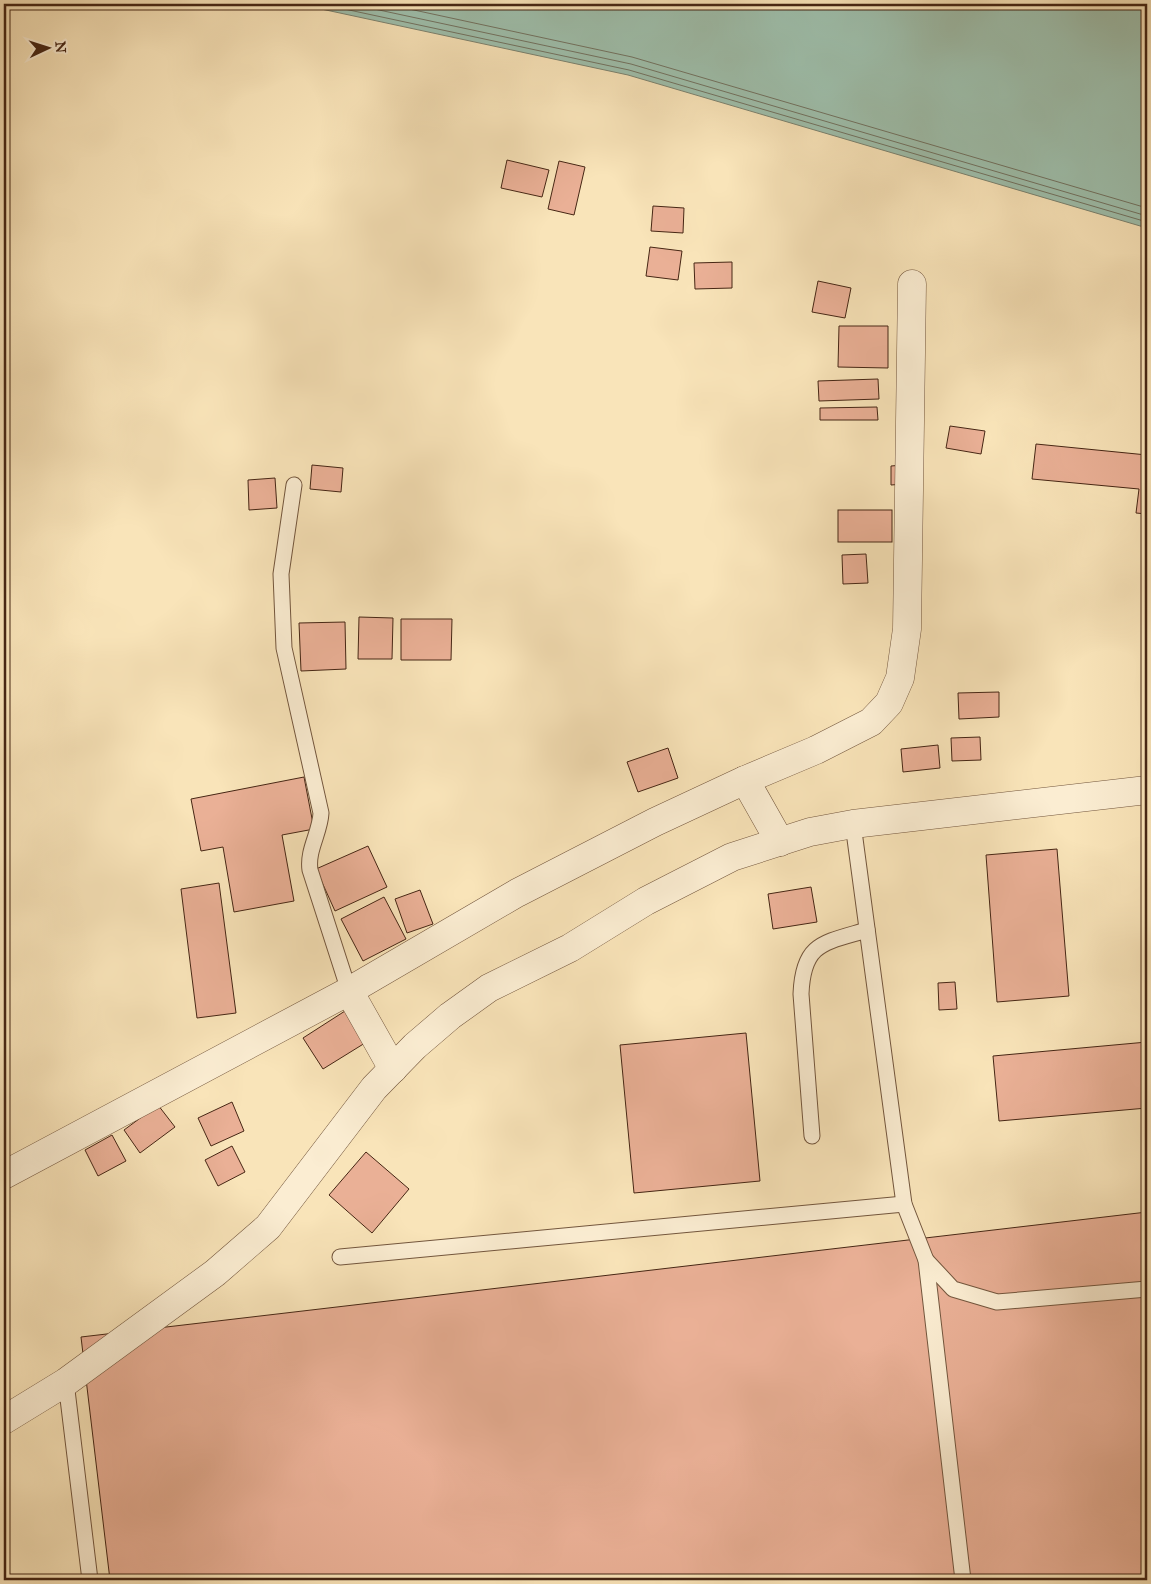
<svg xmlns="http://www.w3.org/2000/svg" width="1151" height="1584" viewBox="0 0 1151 1584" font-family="'IM FELL Great Primer',serif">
	<rect width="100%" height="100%" fill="#f9e4b9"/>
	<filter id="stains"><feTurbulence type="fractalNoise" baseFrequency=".004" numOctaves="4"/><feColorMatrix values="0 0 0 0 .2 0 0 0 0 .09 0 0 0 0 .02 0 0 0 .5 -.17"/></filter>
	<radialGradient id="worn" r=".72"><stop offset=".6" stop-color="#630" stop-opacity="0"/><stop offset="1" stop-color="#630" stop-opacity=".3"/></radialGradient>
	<!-- water -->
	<path fill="#9ebfac" stroke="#7b826f" d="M298,4h849v224l-519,-153z"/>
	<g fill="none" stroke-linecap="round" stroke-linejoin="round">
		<!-- shore -->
		<g stroke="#727260" stroke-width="1">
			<path d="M321,4l308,66 518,152"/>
			<path d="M351,4l280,60 516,152"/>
			<path d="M386,4l246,53 515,151"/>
		</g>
	</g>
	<!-- building -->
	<g fill="#eab096" stroke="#462614">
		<path d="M507,160l42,10 -7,27 -41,-9z"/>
		<path d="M559,161l26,6 -11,48 -26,-6z"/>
		<path d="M653,206l31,2 -1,25 -32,-2z"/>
		<path d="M650,247l32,4 -4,29 -32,-4z"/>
		<path d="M732,262v26l-37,1 -1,-26z"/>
		<path d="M818,281l33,7 -6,30 -33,-6z"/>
		<path d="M839,326h49v42l-50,-1z"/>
		<path d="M878,379l1,20 -60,2 -1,-20z"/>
		<path d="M877,407l1,13h-58v-12z"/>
		<path d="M950,426l35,5 -4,23 -35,-6z"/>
		<path d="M1036,444l111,11v59l-11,-1 3,-24 -107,-10z"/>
		<path d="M312,465l31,3 -2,24 -31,-3z"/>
		<path d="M903,465l1,19 -13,1v-19z"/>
		<path d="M275,478l2,30 -28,2 -1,-30z"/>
		<rect x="838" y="510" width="54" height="32"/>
		<path d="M866,554l2,29 -25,1 -1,-29z"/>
		<path d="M359,617l34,1 -1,41h-34z"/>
		<path d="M401,619h51l-1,41h-50z"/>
		<path d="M345,622l1,47 -45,2 -2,-48z"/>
		<path d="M999,692v25l-40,2 -1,-26z"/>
		<path d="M980,737l1,23 -29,1 -1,-23z"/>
		<path d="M938,745l2,23 -37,4 -2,-23z"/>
		<path d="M668,748l10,30 -40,14 -11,-30z"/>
		<path d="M304,777l10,52 -32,6 12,66 -60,11 -11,-65 -22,4 -10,-52z"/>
		<path d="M368,846l19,41 -52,24 -19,-42z"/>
		<path d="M1057,849l12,147 -72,6 -11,-147z"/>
		<path d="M219,883l17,130 -39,5 -16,-129z"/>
		<path d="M811,887l6,35 -44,7 -5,-35z"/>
		<path d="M420,890l13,34 -26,9 -12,-34z"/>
		<path d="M384,897l22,42 -43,22 -22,-42z"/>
		<path d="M955,982l2,27 -18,1 -1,-27z"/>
		<path d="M345,1011l20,32 -42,26 -20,-31z"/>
		<path d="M746,1033l14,148 -126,12 -14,-148z"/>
		<path d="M1147,1042v66l-148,13 -6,-65z"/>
		<path d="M232,1102l12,29 -33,15 -13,-28z"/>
		<path d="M158,1105l17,22 -35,26 -16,-23z"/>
		<path d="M112,1135l14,26 -28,15 -13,-26z"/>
		<path d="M232,1146l13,26 -27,14 -13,-26z"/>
		<path d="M366,1152l43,37 -37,44 -43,-38z"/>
		<path d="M1147,1212v368h-1037l-29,-243z"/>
	</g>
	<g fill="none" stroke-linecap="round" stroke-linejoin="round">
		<defs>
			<g id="service">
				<path d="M294,485l-13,89 3,74 37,165c-1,20 -14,37 -11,57l39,121"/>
				<path d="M853,824l51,380 22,56 27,29 44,13 150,-13"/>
				<path d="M812,1136l-11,-142c2,-51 22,-51 66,-64"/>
				<path d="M340,1257l564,-53"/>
				<path d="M926,1260l37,320"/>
				<path d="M66,1382l24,198"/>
			</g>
			<g id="minor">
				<path d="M745,780l35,62"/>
				<path d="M349,991l44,78"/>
				<path d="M4,1175l345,-184 168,-98 138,-71 90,-42 71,-30 55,-28 18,-19 11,-25 7,-49 5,-345"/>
				<path d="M4,1420l62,-38 149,-109 53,-46 106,-139 41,-42 35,-30 39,-28 81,-40 76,-47 86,-44 78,-25 43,-8 294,-34"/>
			</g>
		</defs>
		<!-- service casing -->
		<use href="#service" stroke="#73563d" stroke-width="17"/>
		<!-- minor casing -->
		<use href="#minor" stroke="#73563d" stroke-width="29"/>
		<!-- service -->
		<use href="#service" stroke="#fbedd2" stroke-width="15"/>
		<!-- minor -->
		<use href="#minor" stroke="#fbedd2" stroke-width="28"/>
	</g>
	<!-- margin -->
	<rect width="1151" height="1584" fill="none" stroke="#f9e4b9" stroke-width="20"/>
	<rect x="5" y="5" width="1141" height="1574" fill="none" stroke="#462614" stroke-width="2.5"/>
	<rect x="10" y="10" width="1131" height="1564" fill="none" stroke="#462614"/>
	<!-- north arrow -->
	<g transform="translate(48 48) rotate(86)" stroke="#fbedd2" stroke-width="4" paint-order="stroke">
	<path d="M0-4L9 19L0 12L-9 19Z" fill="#462614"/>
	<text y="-8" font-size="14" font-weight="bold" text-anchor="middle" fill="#462614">N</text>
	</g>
	<rect width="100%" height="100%" filter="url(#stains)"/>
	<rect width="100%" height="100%" fill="url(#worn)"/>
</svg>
